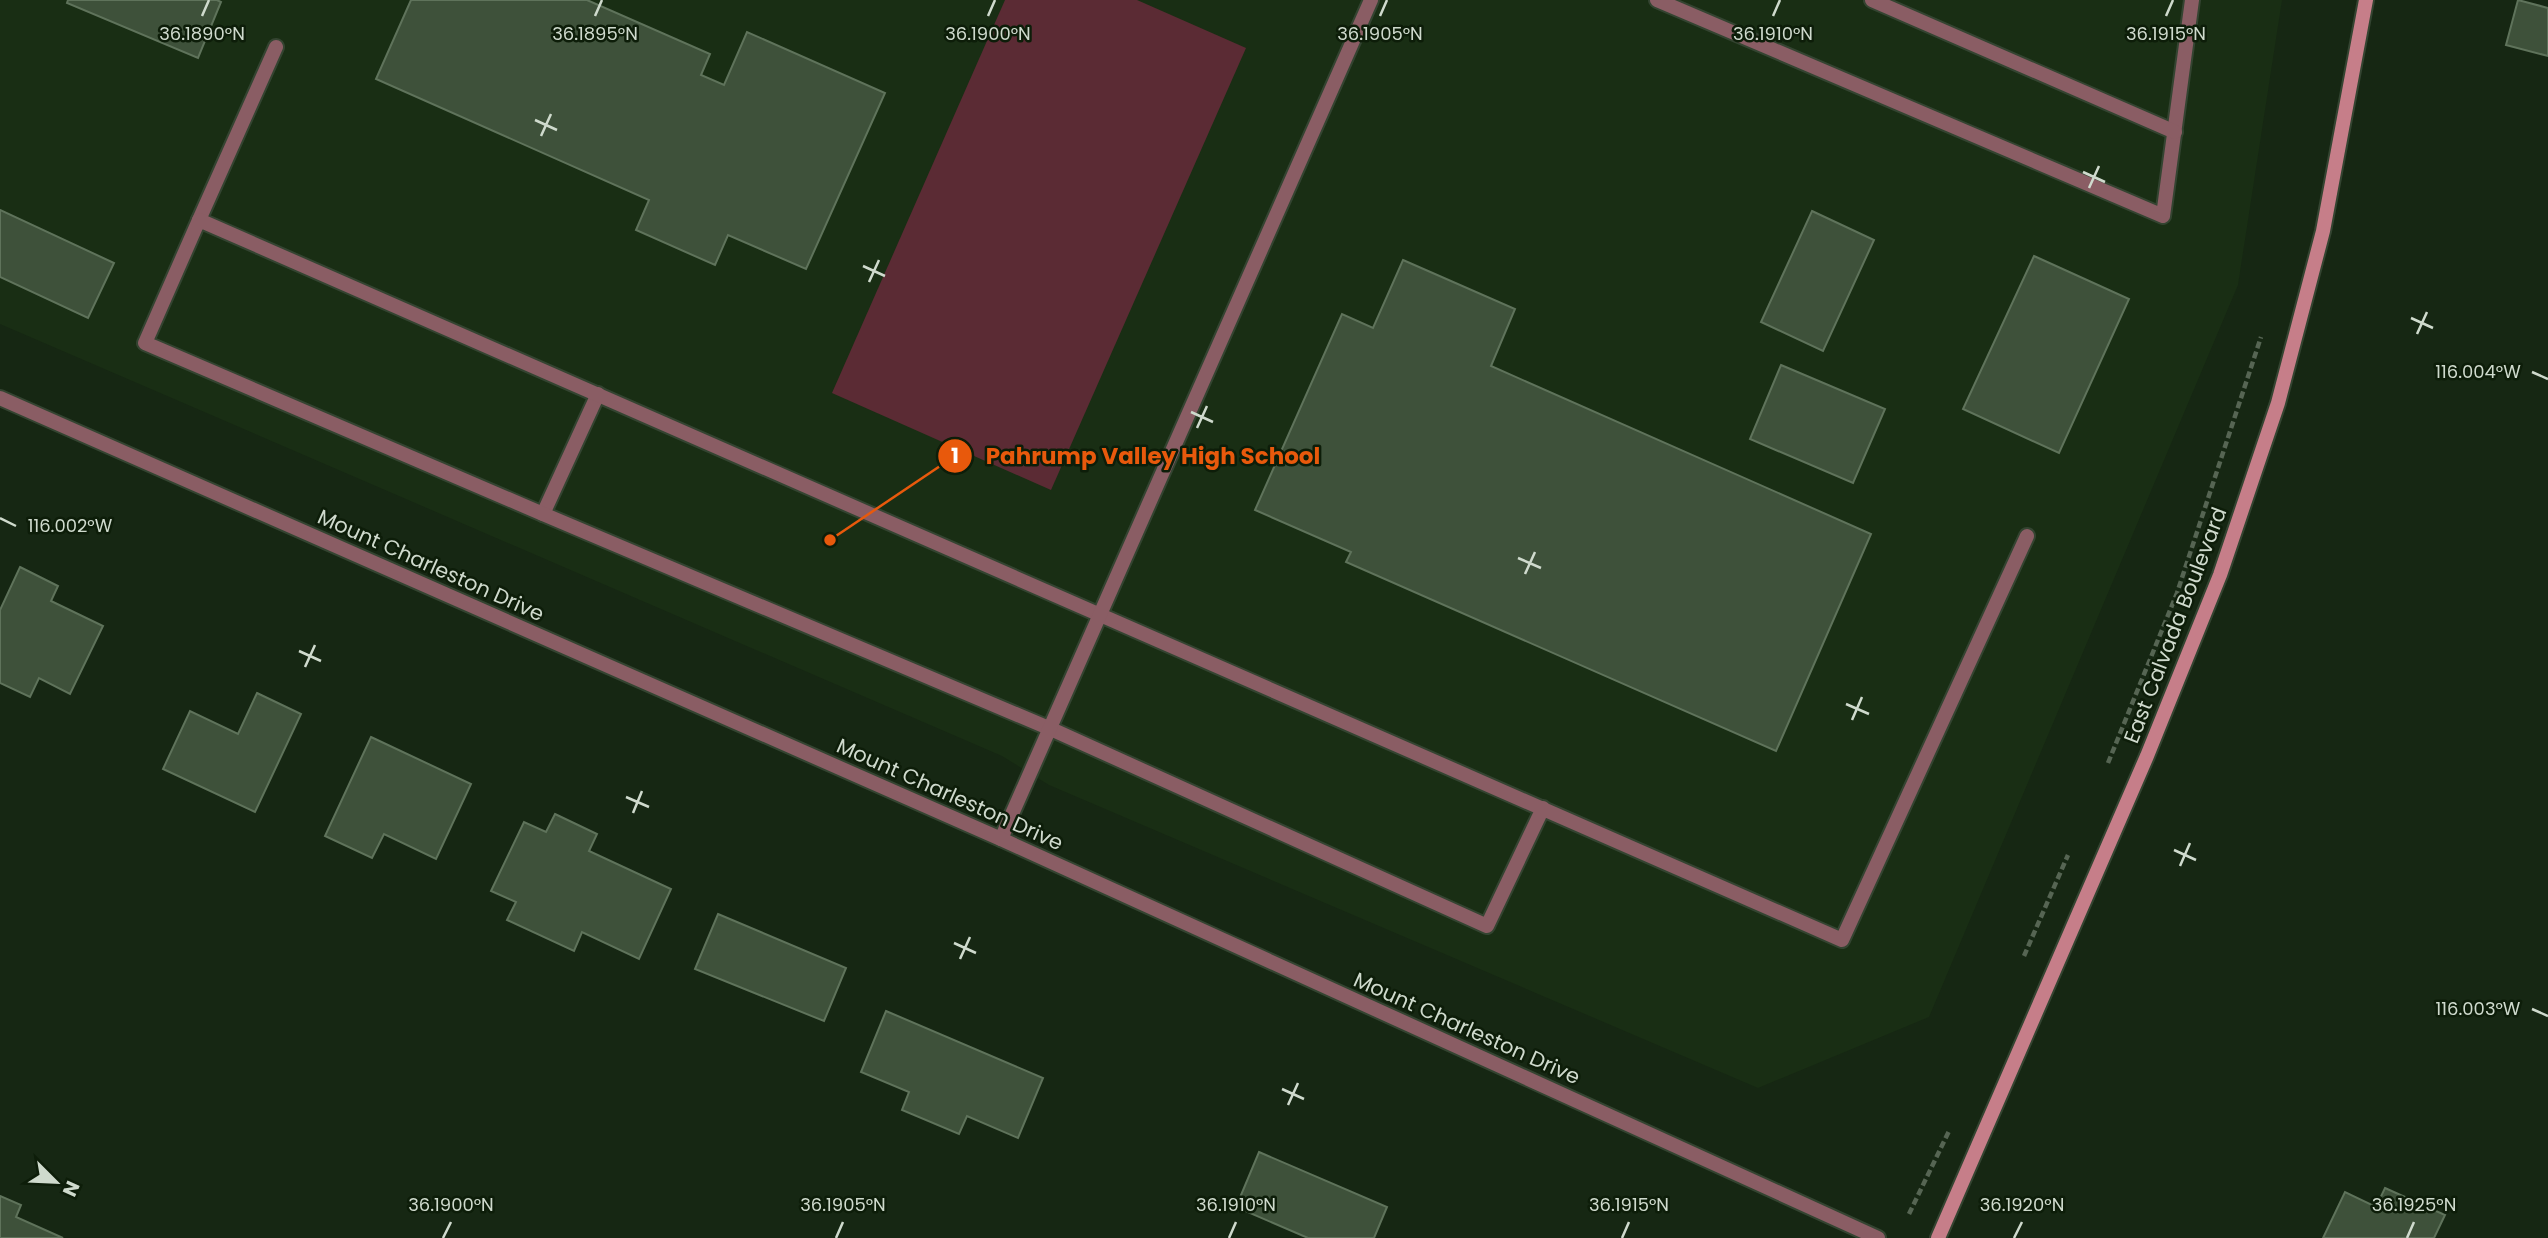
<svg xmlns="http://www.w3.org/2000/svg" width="2548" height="1238" viewBox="0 0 2548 1238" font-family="Poppins,sans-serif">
	<rect width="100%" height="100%" fill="#162713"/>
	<!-- built -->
	<path fill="#192e14" d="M0,0h2282l-44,285 -309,732 -171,71 -709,-303 -47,-29 -1002,-432z"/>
	<!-- green -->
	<path fill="#5b2b34" d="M1005,0h132l109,48 -195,442 -219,-97z"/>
	<!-- building -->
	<g fill="#3e513a" stroke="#5f735b" stroke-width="2">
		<path d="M68,0h149l4,2 -23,56 -131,-55z"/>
		<path d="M411,0h176l123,54 -9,21 23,10 23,-53 138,61 -79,176 -78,-34 -13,30 -79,-35 13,-30 -273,-121z"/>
		<path d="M2518,0l30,8v48l-42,-11z"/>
		<path d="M0,210l114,53 -26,55 -88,-41z"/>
		<path d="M1812,211l62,29 -51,111 -62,-29z"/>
		<path d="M2034,256l95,43 -70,154 -96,-44z"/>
		<path d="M1403,260l112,49 -24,57 380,168 -95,217 -430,-189 5,-10 -96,-42 87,-196 31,14z"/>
		<path d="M1781,365l104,44 -32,74 -103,-44z"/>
		<path d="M20,567l38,19 -7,15 52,25 -33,68 -31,-16 -9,19 -30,-14v-73z"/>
		<path d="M257,693l44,21 -46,98 -92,-43 27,-58 48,23z"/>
		<path d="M371,737l100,47 -35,75 -52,-25 -12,24 -47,-22z"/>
		<path d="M555,814l42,20 -8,17 82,38 -32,70 -57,-27 -8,19 -67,-31 9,-18 -25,-11 33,-69 22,10z"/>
		<path d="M718,914l128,54 -22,53 -129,-52z"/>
		<path d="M886,1011l157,67 -25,60 -51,-22 -8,18 -57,-24 7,-18 -48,-20z"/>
		<path d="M1259,1152l128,55 -13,31h-66l-72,-31z"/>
		<path d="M2385,1188l60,27 -11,23h-111l22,-46 31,15z"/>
		<path d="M0,1196l21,9 -5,12 47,21h-63z"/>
	</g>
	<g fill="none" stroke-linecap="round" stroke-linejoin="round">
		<defs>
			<g id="service">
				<path d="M1657,0l506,216 29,-216"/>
				<path d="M1872,0l303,132"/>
				<path d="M199,220l77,-173"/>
				<path d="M543,514l55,-120"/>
				<path d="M1543,808l-56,118 -436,-197 -508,-215 -398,-171 54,-123 1643,720 185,-404"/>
				<path d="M1001,839l370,-839"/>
			</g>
			<path id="tertiary" d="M0,398l1001,441 877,399"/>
			<path id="secondary" d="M1938,1238l209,-482 73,-181 58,-172 45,-172 43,-231"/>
		</defs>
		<!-- service casing -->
		<use href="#service" stroke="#344431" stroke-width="18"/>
		<!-- tertiary casing -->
		<use href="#tertiary" stroke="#344431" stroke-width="18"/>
		<!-- secondary casing -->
		<use href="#secondary" stroke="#344431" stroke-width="18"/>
		<!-- path -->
		<g stroke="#566553" stroke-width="4.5" stroke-dasharray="7 3.5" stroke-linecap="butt">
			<path d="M2108,763l69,-170 84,-256"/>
			<path d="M2024,956l44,-101"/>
			<path d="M1909,1214l41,-85"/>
		</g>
		<!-- service -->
		<use href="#service" stroke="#8a5d64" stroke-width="14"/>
		<!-- tertiary -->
		<use href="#tertiary" stroke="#8a5d64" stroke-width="14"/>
		<!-- secondary -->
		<use href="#secondary" stroke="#c67e89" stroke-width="14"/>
	</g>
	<!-- ticks -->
	<path fill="none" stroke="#cfdacd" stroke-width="2.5" d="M202,16l7,-16M595,16l7,-16M988,16l7,-16M1380,16l7,-16M1773,16l7,-16M2166,16l7,-16M535,120l22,10M541,136l10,-22M2083,172l22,10M2089,188l10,-22M863,266l22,10M869,282l10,-22M2411,318l22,10M2417,334l10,-22M2532,372l16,7M1191,412l22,10M1197,428l10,-22M0,518l16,8M1518,558l23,10M1525,574l10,-22M299,651l22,10M305,667l10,-22M1846,704l23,10M1852,720l10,-23M626,797l23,10M633,813l9,-22M2174,850l22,10M2180,866l10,-23M954,943l22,10M960,959l10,-22M2532,1009l16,7M1282,1089l22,10M1288,1105l10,-22M443,1238l8,-16M836,1238l7,-16M1229,1238l7,-16M1622,1238l7,-16M2014,1238l8,-16M2407,1238l7,-16"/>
	<g text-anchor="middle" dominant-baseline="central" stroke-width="5" stroke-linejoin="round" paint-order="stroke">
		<!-- street labels -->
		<g font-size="21" fill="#cfdacd" stroke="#0d1d09">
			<text transform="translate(431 565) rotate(24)">Mount Charleston Drive</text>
			<text transform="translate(2175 625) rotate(-69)">East Calvada Boulevard</text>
			<text transform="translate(950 794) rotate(24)">Mount Charleston Drive</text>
			<text transform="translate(1467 1028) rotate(24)">Mount Charleston Drive</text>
		</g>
	</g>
	<g font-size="18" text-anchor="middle" fill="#cfdacd" stroke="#0d1d09" stroke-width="5" stroke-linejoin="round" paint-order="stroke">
		<text x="202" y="40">36.1890°N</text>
		<text x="595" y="40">36.1895°N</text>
		<text x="988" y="40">36.1900°N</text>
		<text x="1380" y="40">36.1905°N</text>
		<text x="1773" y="40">36.1910°N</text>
		<text x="2166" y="40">36.1915°N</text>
		<text x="2478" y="378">116.004°W</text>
		<text x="70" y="532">116.002°W</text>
		<text x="2478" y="1015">116.003°W</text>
		<text x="451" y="1211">36.1900°N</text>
		<text x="843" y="1211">36.1905°N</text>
		<text x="1236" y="1211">36.1910°N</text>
		<text x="1629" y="1211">36.1915°N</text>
		<text x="2022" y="1211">36.1920°N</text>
		<text x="2414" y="1211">36.1925°N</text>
	</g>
	<!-- callouts -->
	<path fill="none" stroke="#e8590c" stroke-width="2.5" d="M830 540L955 456"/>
	<g fill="#e8590c" stroke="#0d1d09" stroke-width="2.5">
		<circle cx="830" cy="540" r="7"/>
		<circle cx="955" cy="456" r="18"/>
	</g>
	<g font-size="21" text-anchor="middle" font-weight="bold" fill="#fff">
		<text x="955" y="463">1</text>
	</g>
	<g font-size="23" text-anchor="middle" font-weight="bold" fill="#e8590c" stroke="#0d1d09" stroke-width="5" stroke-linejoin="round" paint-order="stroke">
		<text x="1153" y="464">Pahrump Valley High School</text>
	</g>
	<!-- north arrow -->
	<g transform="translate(56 1182) rotate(114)" stroke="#0d1d09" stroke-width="5" paint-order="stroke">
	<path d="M0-5L12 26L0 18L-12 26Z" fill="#cfdacd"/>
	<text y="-10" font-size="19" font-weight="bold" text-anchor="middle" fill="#cfdacd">N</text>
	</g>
</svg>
